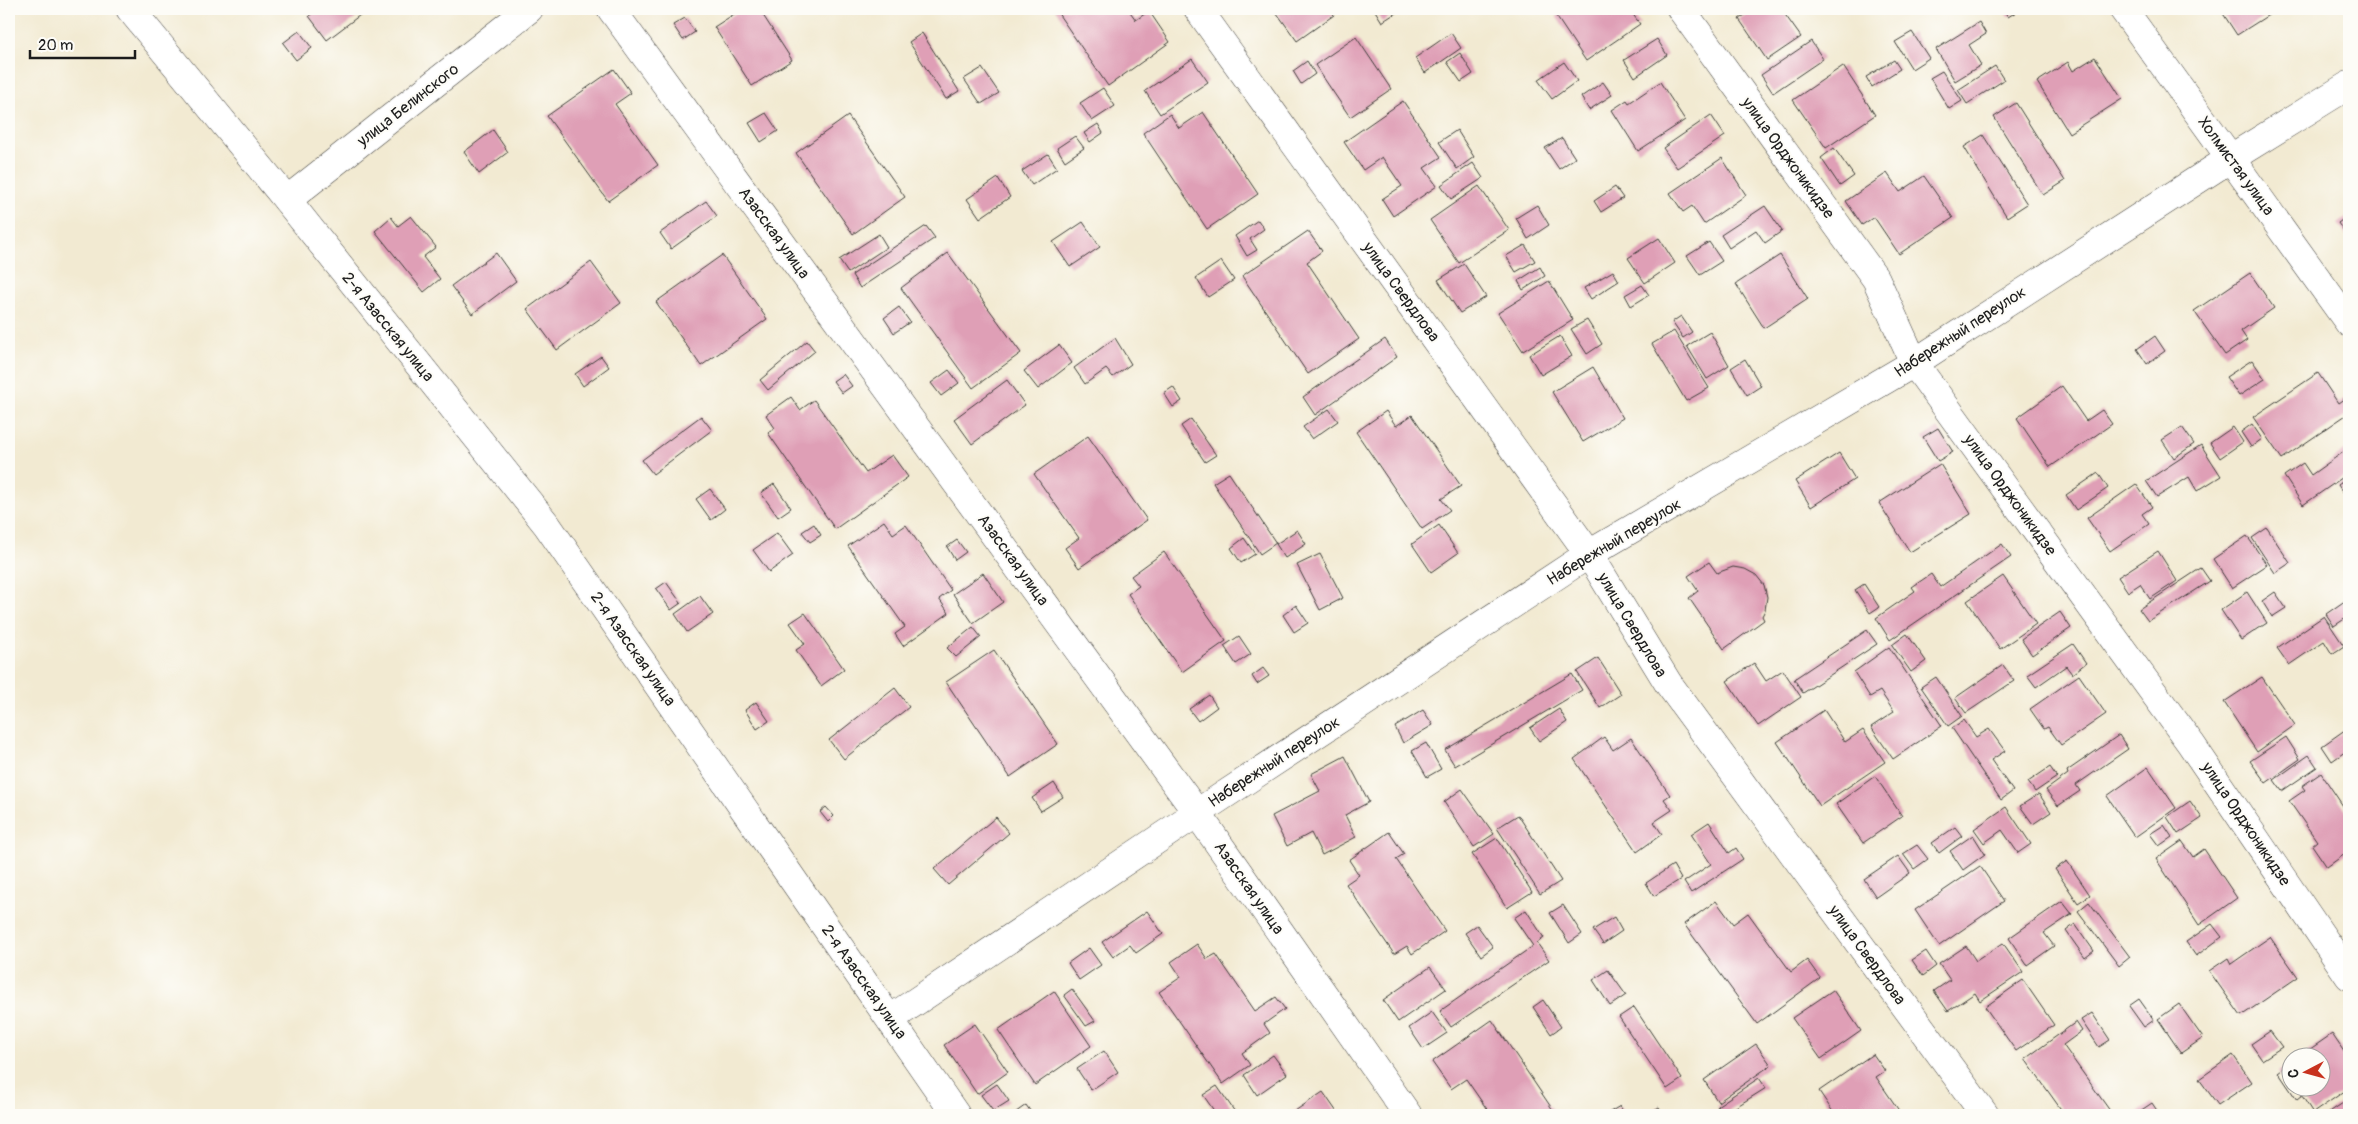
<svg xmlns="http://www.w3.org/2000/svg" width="2358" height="1124" viewBox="0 0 2358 1124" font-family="Pangolin,sans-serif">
	<rect width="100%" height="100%" fill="#fdfcf7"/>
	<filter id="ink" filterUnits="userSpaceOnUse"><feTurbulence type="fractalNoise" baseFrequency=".02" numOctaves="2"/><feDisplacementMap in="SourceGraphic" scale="10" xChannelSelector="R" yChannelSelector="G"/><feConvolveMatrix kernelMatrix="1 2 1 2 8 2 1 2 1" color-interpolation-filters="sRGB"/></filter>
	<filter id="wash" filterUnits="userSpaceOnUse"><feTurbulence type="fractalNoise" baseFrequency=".0096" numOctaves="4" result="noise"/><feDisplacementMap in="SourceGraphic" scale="20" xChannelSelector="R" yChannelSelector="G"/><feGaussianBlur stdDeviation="1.12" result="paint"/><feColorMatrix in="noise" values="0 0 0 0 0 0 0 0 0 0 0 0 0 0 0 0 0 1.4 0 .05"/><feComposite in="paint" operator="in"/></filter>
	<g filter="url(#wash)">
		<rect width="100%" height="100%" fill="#f2ead2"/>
		<g id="blocks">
			<!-- building -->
			<g fill="#df9fb6">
				<path d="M318,9h50l-41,31 -18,-24z"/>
				<path d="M742,9h17l33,51 -40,26 -38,-59z"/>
				<path d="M1055,9h73l8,11 13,-9 21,31 -62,44z"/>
				<path d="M1274,9h56l4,6 -37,26z"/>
				<path d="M1374,9h28l-20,13z"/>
				<path d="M1561,9h44l4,6 8,-6h12l11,15 -54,37 -30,-45 7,-5z"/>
				<path d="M1754,9h27l20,28 -34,23 -28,-41z"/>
				<path d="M2003,9h18l-13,8z"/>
				<path d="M2220,9h58l-41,26z"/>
				<path d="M685,18l10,14 -12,8 -10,-15z"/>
				<path d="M1979,22l7,12 -17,11 12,20 -26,16 -19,-32z"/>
				<path d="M299,31l13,17 -16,12 -13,-17z"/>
				<path d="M1912,32l17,26 -17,11 -17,-27z"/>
				<path d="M922,33l37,58 -13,8 -37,-57z"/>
				<path d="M1451,33l10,15 -36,25 -10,-15z"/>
				<path d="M1356,37l35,52 -41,28 -35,-52z"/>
				<path d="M1657,39l10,16 -32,22 -11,-17z"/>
				<path d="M1811,41l12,18 -50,34 -12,-18z"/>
				<path d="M1460,53l13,21 -12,8 -14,-20z"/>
				<path d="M2095,57l27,42 -53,34 -32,-51 31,-20 5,9z"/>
				<path d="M1192,59l16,23 -48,32 -15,-23z"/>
				<path d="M1894,60l6,9 -28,18 -6,-10z"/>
				<path d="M1307,61l8,13 -14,10 -8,-13z"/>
				<path d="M1564,62l13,19 -25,18 -14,-19z"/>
				<path d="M1843,66l32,49 -49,33 -33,-48z"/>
				<path d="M1995,66l9,14 -37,24 -9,-14z"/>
				<path d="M982,68l17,25 -18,11 -17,-25z"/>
				<path d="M614,69l17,24 -16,11 43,61 -50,36 -61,-85z"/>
				<path d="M1942,71l20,30 -13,8 -19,-31z"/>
				<path d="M1603,82l9,13 -23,15 -8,-13z"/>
				<path d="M1660,82l25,38 -47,31 -26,-41 15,-10 2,3z"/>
				<path d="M1103,88l12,18 -23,15 -12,-18z"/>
				<path d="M1403,101l38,56 -17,11 13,18 -44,30 -11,-17 20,-13 -20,-29 -19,13 -19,-28z"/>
				<path d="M2016,103l49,78 -22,14 -49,-78z"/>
				<path d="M1203,112l55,82 -51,35 -64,-96 27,-19 9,14z"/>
				<path d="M766,113l12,18 -17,11 -12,-19z"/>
				<path d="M1711,115l14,21 -48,32 -14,-20z"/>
				<path d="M848,116l57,81 -52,37 -57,-81z"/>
				<path d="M1098,124l5,9 -13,9 -6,-9z"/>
				<path d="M493,130l15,22 -29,22 -15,-22z"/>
				<path d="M1457,130l17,27 -17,12 -18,-27z"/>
				<path d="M1983,135l44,69 -20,13 -43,-70z"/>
				<path d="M1075,136l9,12 -19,13 -8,-13z"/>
				<path d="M1562,138l13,20 -16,11 -14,-21z"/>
				<path d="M1834,148l20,28 -14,10 -19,-28z"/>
				<path d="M1048,154l9,14 -25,17 -10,-14z"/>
				<path d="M1722,158l24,37 -42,29 -12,-18 -9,6 -13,-19z"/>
				<path d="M1473,163l10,15 -32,21 -10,-14z"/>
				<path d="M1887,173l13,19 24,-16 29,42 -54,36 -25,-37 -12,8 -16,-24z"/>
				<path d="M998,178l12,19 -30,21 -13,-19z"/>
				<path d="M1479,186l30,44 -50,33 -29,-43z"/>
				<path d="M1615,187l8,11 -22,14 -7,-11z"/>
				<path d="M706,201l11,15 -46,33 -11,-16z"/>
				<path d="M1537,205l12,20 -21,14 -12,-21z"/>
				<path d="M1765,206l17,25 -17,12 -9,-13 -27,18 -8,-13z"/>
				<path d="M2349,215v24l-11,-16z"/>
				<path d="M411,216l25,31 -13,10 17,22 -16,13 -49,-61 16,-14 7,9z"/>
				<path d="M1258,220l6,9 -14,10 7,11 -10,6 -12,-20z"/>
				<path d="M1083,222l17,25 -30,20 -17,-25z"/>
				<path d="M926,226l9,12 -75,50 -8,-13z"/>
				<path d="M1308,231l14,20 -15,11 52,77 -51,35 -66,-98z"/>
				<path d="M879,234l8,13 -39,26 -9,-13z"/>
				<path d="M1659,238l16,25 -30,20 -17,-25z"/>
				<path d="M1709,242l13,19 -22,14 -13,-19z"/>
				<path d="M1525,245l10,16 -19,11 -10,-16z"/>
				<path d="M496,253l20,28 -44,33 -21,-28z"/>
				<path d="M948,253l73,100 -48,35 -72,-100z"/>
				<path d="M722,255l45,64 -66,47 -45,-64z"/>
				<path d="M1780,255l28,44 -44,29 -28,-44z"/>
				<path d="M1221,261l13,19 -26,17 -12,-19z"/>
				<path d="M591,262l30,41 -64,47 -30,-41z"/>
				<path d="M1464,264l22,33 -26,16 -22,-33z"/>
				<path d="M1540,267l5,9 -22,14 -5,-9z"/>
				<path d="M1613,271l6,10 -28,18 -7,-11z"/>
				<path d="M2250,273l24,35 -33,23 6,9 -22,15 -31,-44z"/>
				<path d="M1549,281l24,39 -50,31 -25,-38z"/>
				<path d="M1642,285l7,10 -18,11 -6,-11z"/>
				<path d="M899,307l11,15 -16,11 -10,-15z"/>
				<path d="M1681,316l11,16 -9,6 -11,-16z"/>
				<path d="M1587,320l15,24 -15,10 -16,-25z"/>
				<path d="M1674,331l35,57 -23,13 -34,-57z"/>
				<path d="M1710,332l19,33 -22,14 -20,-33z"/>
				<path d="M1560,336l12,20 -31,19 -12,-20z"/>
				<path d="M2155,336l10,15 -18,13 -10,-15z"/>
				<path d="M1115,338l16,26 -18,13 -7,-8 -21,15 -11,-16z"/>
				<path d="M1385,339l12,18 -82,58 -12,-18z"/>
				<path d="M807,341l8,10 -47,39 -8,-10z"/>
				<path d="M1059,345l13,18 -34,26 -14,-18z"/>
				<path d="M601,356l8,11 -26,19 -8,-12z"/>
				<path d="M1745,359l16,27 -14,9 -16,-27z"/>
				<path d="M2252,360l13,19 -26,17 -13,-19z"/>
				<path d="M1593,367l30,51 -40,24 -31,-50z"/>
				<path d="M949,370l10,13 -18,13 -10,-13z"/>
				<path d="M2318,373l20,30 10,-7 1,17 -67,46 -29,-42z"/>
				<path d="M843,374l9,12 -10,7 -9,-12z"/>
				<path d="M1007,380l18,25 -53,39 -18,-25z"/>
				<path d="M2062,386l24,35 16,-11 10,14 -62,43 -33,-49z"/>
				<path d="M1173,387l9,14 -9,6 -9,-14z"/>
				<path d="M791,397l9,13 14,-10 52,73 26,-18 16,22 -73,52 -67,-96 7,-5 -9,-13z"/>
				<path d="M1329,409l9,12 -26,18 -9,-12z"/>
				<path d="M1386,411l10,15 16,-11 49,71 -20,13 9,11 -28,19 -66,-97z"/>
				<path d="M701,416l11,14 -59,44 -11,-14z"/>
				<path d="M1191,419l25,36 -11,7 -24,-36z"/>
				<path d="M2252,424l10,15 -11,8 -10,-15z"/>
				<path d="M2182,427l12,17 -20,14 -12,-18z"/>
				<path d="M2233,427l10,15 -23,16 -10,-15z"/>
				<path d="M1938,428l15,24 -15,9 -15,-24z"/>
				<path d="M1088,436l59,84 -68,48 -14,-20 14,-10 -45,-64z"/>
				<path d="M2201,445l20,31 -24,15 -8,-14 -32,20 -11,-16z"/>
				<path d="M2349,448v25l-46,32 -19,-29 19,-13 8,12z"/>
				<path d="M1839,453l16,26 -44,28 -16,-26z"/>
				<path d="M1940,464l31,50 -61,38 -31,-49z"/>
				<path d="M1229,473l47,70 -16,11 -47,-71z"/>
				<path d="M2098,473l10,15 -32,22 -10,-15z"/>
				<path d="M2349,477v21l-2,1 -9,-14z"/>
				<path d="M774,484l17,24 -13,9 -17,-24z"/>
				<path d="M2136,484l16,23 -10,7 7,10 -39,27 -23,-33z"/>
				<path d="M710,489l15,20 -14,11 -15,-21z"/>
				<path d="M884,521l9,13 13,-9 45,65 -12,9 10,14 -46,33 -8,-12 10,-7 -57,-81z"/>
				<path d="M814,524l7,11 -11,7 -8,-10z"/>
				<path d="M1439,525l19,28 -27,19 -19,-28z"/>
				<path d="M2267,528l23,35 -15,10 -23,-35z"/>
				<path d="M1297,530l9,14 -21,14 -9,-14z"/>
				<path d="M777,533l16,22 -24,17 -16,-22z"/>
				<path d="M2247,536l20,29 -35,23 -19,-29z"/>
				<path d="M1244,538l11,16 -14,9 -10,-15z"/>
				<path d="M957,540l9,12 -11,8 -8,-13z"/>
				<path d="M2002,544l9,13 -121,83 -14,-22 39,-27 -3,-4 19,-13 9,13z"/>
				<path d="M2158,551l19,30 -27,18 -10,-15 -12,8 -10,-15z"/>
				<path d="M1164,552l62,89 -44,31 -54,-78 11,-8 -8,-10z"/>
				<path d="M1320,554l23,44 -23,12 -23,-45z"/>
				<path d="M1709,562l8,11 16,-6 12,2 11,6 8,10 3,12 -2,13 -3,6 2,4 -40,29 -35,-51 9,-7 -10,-15z"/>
				<path d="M2201,568l9,13 -62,40 -9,-12z"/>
				<path d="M983,573l20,29 -30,21 -20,-29z"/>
				<path d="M2003,576l33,48 -36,25 -33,-48z"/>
				<path d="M666,582l15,21 -10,7 -15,-21z"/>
				<path d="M1864,584l15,23 -9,6 -15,-23z"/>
				<path d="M2247,592l20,31 -26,17 -20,-30z"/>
				<path d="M2275,592l11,16 -14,9 -10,-16z"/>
				<path d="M700,596l13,18 -26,18 -12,-18z"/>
				<path d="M2349,598v18l-15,10 -8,-12z"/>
				<path d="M1296,605l12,18 -14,9 -11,-17z"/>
				<path d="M2060,612l11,16 -39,27 -11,-16z"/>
				<path d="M805,613l39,56 -23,17 -25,-36 9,-6 -15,-21z"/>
				<path d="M2324,616l20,30 -12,8 -8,-13 -35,24 -12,-17z"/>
				<path d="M973,627l8,10 -25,20 -9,-9z"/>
				<path d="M1867,630l10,14 -74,49 -9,-14z"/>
				<path d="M1907,634l19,27 -15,11 -19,-27z"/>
				<path d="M1239,636l12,18 -15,10 -12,-18z"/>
				<path d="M2073,644l13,19 -14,11 -6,-8 -30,21 -9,-12z"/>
				<path d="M1889,647l53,79 -49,33 -22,-32 23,-15 -14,-21 -10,6 -16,-25z"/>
				<path d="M994,650l64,94 -48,33 -64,-95z"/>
				<path d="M1598,658l23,36 -21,14 -23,-36z"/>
				<path d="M1754,663l12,18 17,-11 18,27 -43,29 -31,-45z"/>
				<path d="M2003,665l11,16 -48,32 -11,-15z"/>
				<path d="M1263,668l6,8 -12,8 -5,-8z"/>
				<path d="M1572,674l10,16 -127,76 -10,-16z"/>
				<path d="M2079,675l27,39 -45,31 -13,-18 -4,2 -14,-20z"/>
				<path d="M1936,677l26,39 -14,10 -27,-39z"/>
				<path d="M2262,677l33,48 -38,27 -33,-50z"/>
				<path d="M895,688l14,19 -65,52 -15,-19z"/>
				<path d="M1209,695l8,12 -19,14 -9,-12z"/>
				<path d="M756,702l13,19 -12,8 -12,-19z"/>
				<path d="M1559,709l8,13 -28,19 -9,-13z"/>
				<path d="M1423,710l10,15 -30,18 -8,-16z"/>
				<path d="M1824,710l21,32 18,-12 22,32 -65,44 -43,-64z"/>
				<path d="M1964,720l12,17 13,-8 16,22 -14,9 22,31 -12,9 -49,-72z"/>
				<path d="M2349,727v22l-17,12 -10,-15z"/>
				<path d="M2119,735l9,14 -52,36 4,6 -22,15 -12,-16 22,-16 -1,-3z"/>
				<path d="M1604,737l9,13 18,-12 39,57 -6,4 8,11 -18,12 8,12 -25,18 -63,-93z"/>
				<path d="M2286,737l14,22 -34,24 -16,-22z"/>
				<path d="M1426,743l15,26 -14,8 -15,-26z"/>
				<path d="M2309,755l8,12 -35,24 -8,-11z"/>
				<path d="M1345,756l24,46 -24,13 11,22 -34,18 -11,-22 -24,13 -15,-30 48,-25 -9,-17z"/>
				<path d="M2050,767l7,10 -22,15 -7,-10z"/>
				<path d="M2148,767l28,41 -41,29 -28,-41z"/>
				<path d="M2321,773l28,42v36l-22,16 -15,-22 5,-4 -28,-40 16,-11 -3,-4z"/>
				<path d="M1875,776l27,40 -39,27 -27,-39z"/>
				<path d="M1054,783l9,14 -22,14 -9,-13z"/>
				<path d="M1462,789l32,45 -20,13 -30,-45z"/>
				<path d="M2039,794l12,18 -18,12 -13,-18z"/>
				<path d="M2190,801l12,17 -24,16 -11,-17z"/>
				<path d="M826,807l8,9 -6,6 -8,-10z"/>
				<path d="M2006,807l25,37 -13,9 -16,-23 -18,13 -10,-14z"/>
				<path d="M1518,815l43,66 -21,13 -43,-66z"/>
				<path d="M996,817l13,16 -61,52 -14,-16z"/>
				<path d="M1709,822l20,31 7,-5 7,11 -52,34 -7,-11 27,-18 -20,-30z"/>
				<path d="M2164,825l8,12 -13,9 -9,-12z"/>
				<path d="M1955,827l7,9 -23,17 -7,-10z"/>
				<path d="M1389,832l15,22 -8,5 49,72 -33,23 -5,-8 -13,8 -48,-70 13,-9 -10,-15z"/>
				<path d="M1973,835l12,19 -22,16 -13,-19z"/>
				<path d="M1497,838l35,54 -25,16 -35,-54z"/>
				<path d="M2182,841l11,16 11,-8 33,49 -38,27 -43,-66z"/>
				<path d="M1917,845l11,14 -14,10 -11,-15z"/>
				<path d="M1898,856l12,17 -34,24 -12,-18z"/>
				<path d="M2067,861l23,34 -12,8 -23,-34z"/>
				<path d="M1673,865l8,14 -27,17 -8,-13z"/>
				<path d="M1980,866l24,35 -65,45 -24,-36z"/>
				<path d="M1716,901l17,23 15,-11 43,59 16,-12 13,18 -63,46 -73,-100z"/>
				<path d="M2062,901l10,13 -28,19 10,13 -27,19 -18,-27z"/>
				<path d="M2089,902l41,55 -11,9 -41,-55z"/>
				<path d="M1563,905l19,29 -13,9 -19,-30z"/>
				<path d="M1526,910l18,28 -7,5 12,17 -98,67 -11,-16 93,-65 -19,-28z"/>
				<path d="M1147,911l16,23 -27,19 -6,-8 -17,12 -11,-15z"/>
				<path d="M1614,917l8,14 -19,13 -10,-14z"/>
				<path d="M2075,924l19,27 -9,7 -19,-27z"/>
				<path d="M2212,924l10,13 -26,19 -10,-14z"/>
				<path d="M1477,925l16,22 -12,9 -16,-23z"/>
				<path d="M2270,937l28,40 -57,39 -32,-45 19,-13 3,6z"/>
				<path d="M2003,943l20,29 -43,29 -5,-8 -27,18 -14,-20 16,-11 -11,-16 27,-18 10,15z"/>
				<path d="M1197,944l10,15 9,-5 39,57 21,-14 9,12 -21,15 6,9 -28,20 8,12 -27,19 -64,-92 22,-15 -10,-15z"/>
				<path d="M1089,948l12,17 -22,15 -11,-17z"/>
				<path d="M1926,951l10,15 -13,10 -11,-16z"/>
				<path d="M1430,967l16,22 -48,33 -15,-22z"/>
				<path d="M1608,970l18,25 -16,11 -17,-26z"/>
				<path d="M2023,980l31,45 -38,26 -31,-44z"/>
				<path d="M1072,989l23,32 -9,5 -22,-31z"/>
				<path d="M1833,990l28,41 -40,28 -29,-41z"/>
				<path d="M1054,991l37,55 -56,39 -37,-55z"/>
				<path d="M2139,999l15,21 -10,7 -15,-21z"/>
				<path d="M1543,1000l18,27 -10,7 -18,-27z"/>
				<path d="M2179,1004l24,34 -22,15 -23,-34z"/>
				<path d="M1634,1007l48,72 -15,10 -48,-72z"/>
				<path d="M1432,1012l15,21 -24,16 -14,-21z"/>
				<path d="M2092,1013l18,27 -11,7 -18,-27z"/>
				<path d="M1492,1020l63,93 -3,2h-61l-25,-36 -15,10 -19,-27z"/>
				<path d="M2076,1022l6,9 -19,14 50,70h-48l-40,-56z"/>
				<path d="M975,1024l33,48 -31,22 -33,-49z"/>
				<path d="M2270,1031l12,16 -20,13 -11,-16z"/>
				<path d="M2332,1034l17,25v29l-36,25 -11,-17 -5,4 -19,-28 12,-9v23h30v-30h-20z"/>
				<path d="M1756,1044l15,21 -53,37 -14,-22z"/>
				<path d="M1104,1051l14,21 -27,18 -14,-21z"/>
				<path d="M1873,1054l12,17 -9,6 26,38h-67l-16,-24z"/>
				<path d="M1273,1055l14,19 -30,21 -13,-20z"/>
				<path d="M2233,1055l19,27 -34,23 -19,-26z"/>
				<path d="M1759,1078l7,10 -43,27 -6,-9z"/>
				<path d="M997,1084l12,17 -16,10 -12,-16z"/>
				<path d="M1217,1086l18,26 -5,3h-13l-14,-20z"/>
				<path d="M1323,1092l16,23h-50z"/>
				<path d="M2349,1099v16h-24z"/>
				<path d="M2152,1103l8,12h-26z"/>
				<path d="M1026,1105l7,10h-21z"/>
				<path d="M1620,1106l5,9h-20z"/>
				<path d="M1659,1107l5,8h-18z"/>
			</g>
		</g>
	</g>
	<g filter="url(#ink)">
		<use href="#blocks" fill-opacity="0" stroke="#3c3b37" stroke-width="1"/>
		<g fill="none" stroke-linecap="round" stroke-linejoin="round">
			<defs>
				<g id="minor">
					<path d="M130,9l157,191 260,325 409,590"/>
					<path d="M611,9l586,804 211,302"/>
					<path d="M1198,9l391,545 79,129 317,432"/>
					<path d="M1681,9l195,270 38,84 277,381 158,232"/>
					<path d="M2123,9l226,314"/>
					<path d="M287,200l242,-191"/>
					<path d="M890,1019l307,-206 392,-259 325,-191 317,-205 118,-73"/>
				</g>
			</defs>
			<!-- minor casing -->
			<use href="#minor" stroke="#3c3b37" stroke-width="29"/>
			<!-- minor -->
			<use href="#minor" stroke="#fff" stroke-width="28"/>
		</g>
	</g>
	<g text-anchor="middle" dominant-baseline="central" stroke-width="4" stroke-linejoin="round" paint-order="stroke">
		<!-- street labels -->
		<g font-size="16" fill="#1c1c1c" stroke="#fdfcf7">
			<text transform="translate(408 105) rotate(-38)">улица Белинского</text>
			<text transform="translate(1788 158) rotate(54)">улица Орджоникидзе</text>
			<text transform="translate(2236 166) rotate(54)">Холмистая улица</text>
			<text transform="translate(774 233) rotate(54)">Азасская улица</text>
			<text transform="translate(1401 292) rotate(54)">улица Свердлова</text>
			<text transform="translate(388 327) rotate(51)">2-я Азасская улица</text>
			<text transform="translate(1960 332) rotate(-33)">Набережный переулок</text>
			<text transform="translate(2010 495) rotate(54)">улица Орджоникидзе</text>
			<text transform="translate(1614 542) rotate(-31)">Набережный переулок</text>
			<text transform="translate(1013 560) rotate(54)">Азасская улица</text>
			<text transform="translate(1632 625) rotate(59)">улица Свердлова</text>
			<text transform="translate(633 649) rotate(55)">2-я Азасская улица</text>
			<text transform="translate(1274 762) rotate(-33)">Набережный переулок</text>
			<text transform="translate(2246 824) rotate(56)">улица Орджоникидзе</text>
			<text transform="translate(1249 888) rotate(55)">Азасская улица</text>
			<text transform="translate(1867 955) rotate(54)">улица Свердлова</text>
			<text transform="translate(864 982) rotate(55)">2-я Азасская улица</text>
		</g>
	</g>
	<!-- margin -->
	<rect width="2358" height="1124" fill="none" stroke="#fdfcf7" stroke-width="30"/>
	<!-- north arrow -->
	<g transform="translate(2306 1072) rotate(264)"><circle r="24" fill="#fdfcf7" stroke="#a3a29f"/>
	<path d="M0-4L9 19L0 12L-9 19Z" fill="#c8321e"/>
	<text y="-8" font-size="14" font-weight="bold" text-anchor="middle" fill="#1c1c1c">С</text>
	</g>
	<!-- scale -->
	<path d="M30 50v8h105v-8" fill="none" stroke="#1c1c1c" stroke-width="2.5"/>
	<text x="38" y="50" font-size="15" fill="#1c1c1c" stroke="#fdfcf7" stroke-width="4" paint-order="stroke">20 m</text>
</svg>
